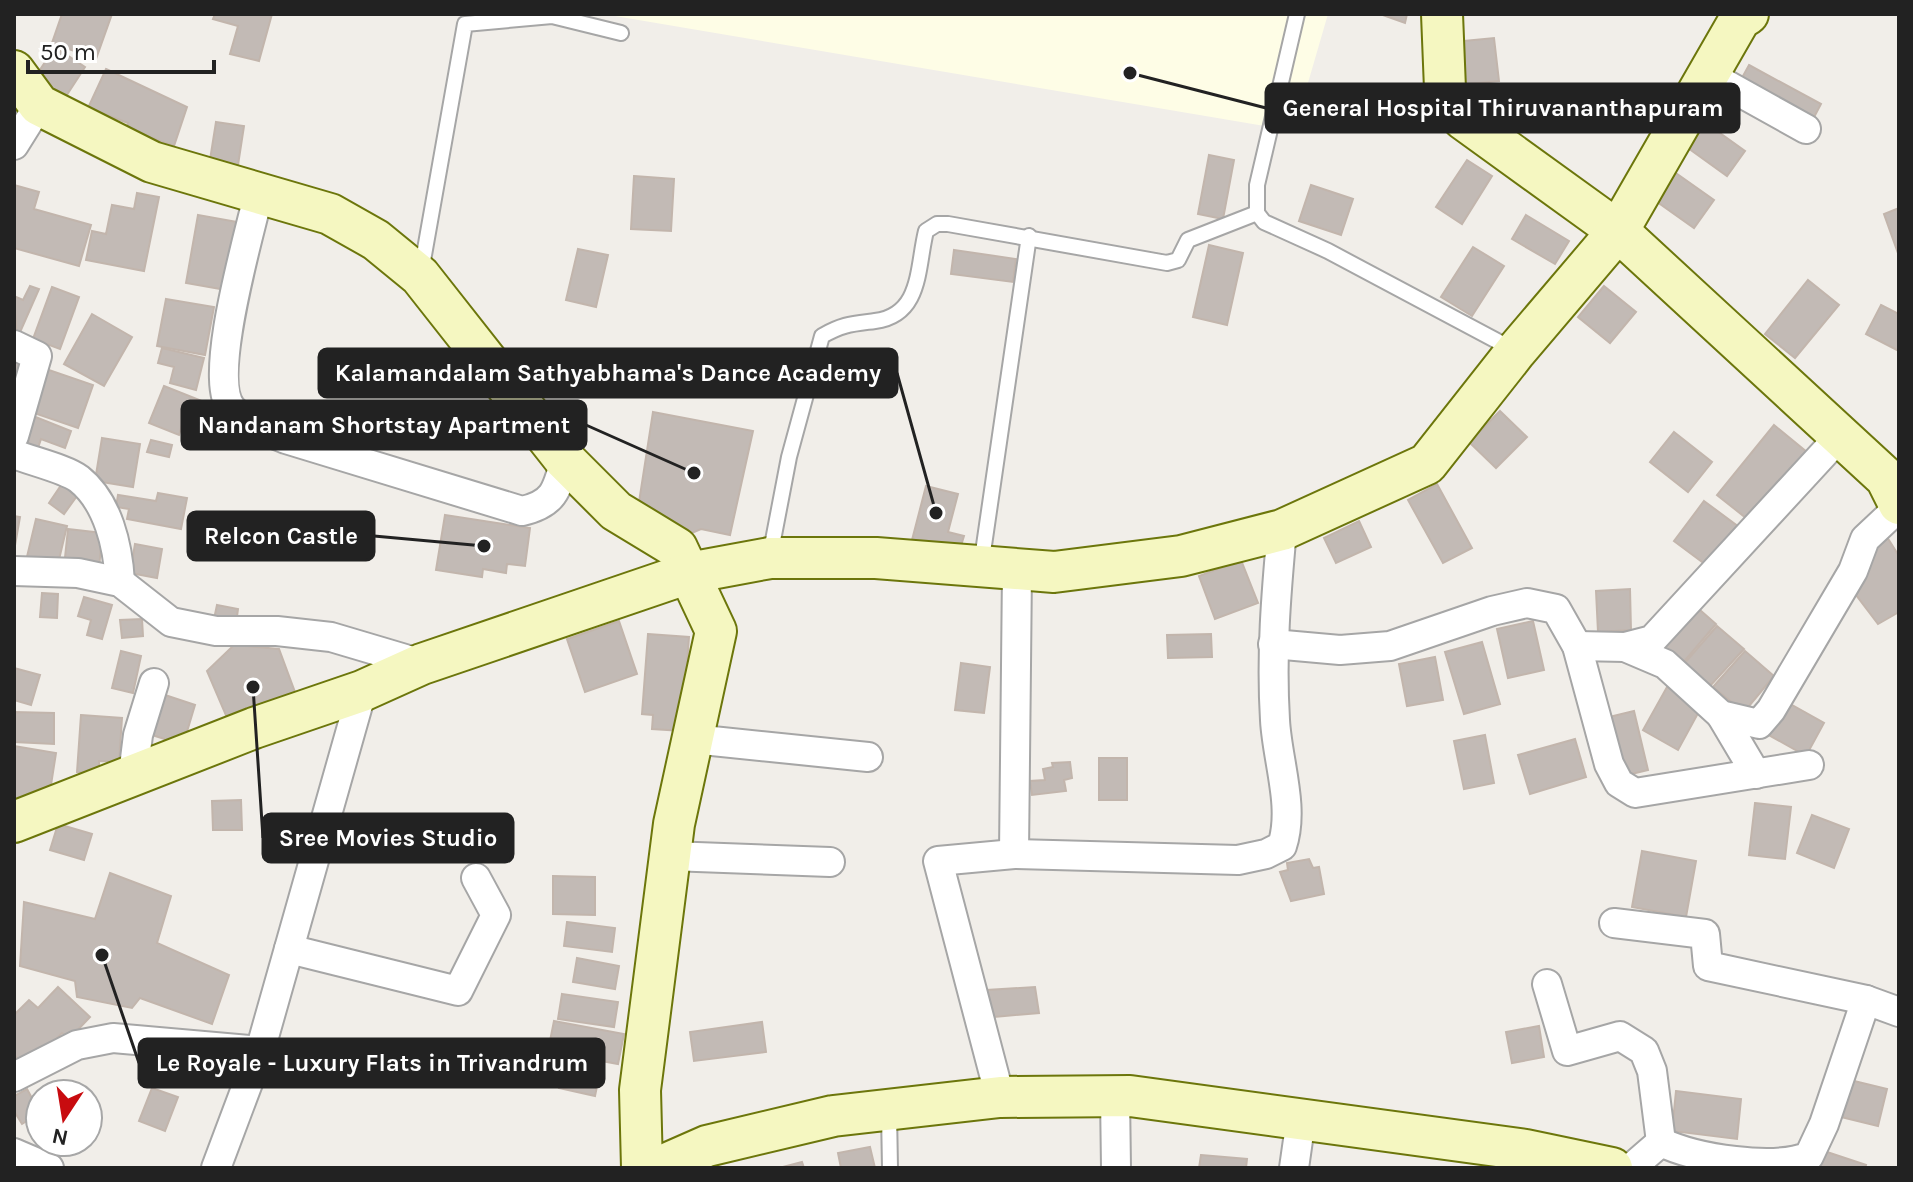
<svg xmlns="http://www.w3.org/2000/svg" width="1913" height="1182" viewBox="0 0 1913 1182" font-family="Karla,sans-serif">
	<rect width="100%" height="100%" fill="#f1eee9"/>
	<!-- education -->
	<path fill="#fefde6" d="M603,14h725l-34,117z"/>
	<!-- building -->
	<g fill="#c2bab5" stroke="#c2b5ac" stroke-width="2">
		<path d="M62,14h50l-16,45 -44,-16z"/>
		<path d="M215,14h57l-13,47 -29,-7 8,-28 -25,-7z"/>
		<path d="M1380,14h27l-2,9z"/>
		<path d="M1494,38l5,43 -40,4 -5,-43z"/>
		<path d="M55,47l30,20 -22,34 -31,-19z"/>
		<path d="M1749,65l72,39 -11,21 -72,-40z"/>
		<path d="M106,69l81,38 -13,39 -47,-17 1,-6 -40,-15z"/>
		<path d="M216,122l28,4 -6,39 -28,-5z"/>
		<path d="M1706,123l39,28 -18,25 -39,-28z"/>
		<path d="M1209,155l25,5 -11,59 -25,-5z"/>
		<path d="M1467,160l25,16 -30,48 -26,-17z"/>
		<path d="M1673,171l41,29 -20,28 -41,-29z"/>
		<path d="M634,176l40,3 -3,52 -40,-2z"/>
		<path d="M14,185l25,7 -5,17 57,16 -12,41 -65,-18z"/>
		<path d="M1311,185l42,14 -12,36 -42,-14z"/>
		<path d="M137,193l22,4 -15,74 -58,-11 6,-29 14,3 6,-29 22,4z"/>
		<path d="M1899,208v48l-15,-42z"/>
		<path d="M198,215l45,8 -11,68 -46,-8z"/>
		<path d="M1526,215l43,26 -14,23 -43,-25z"/>
		<path d="M1209,245l34,8 -16,72 -34,-8z"/>
		<path d="M1473,247l31,19 -32,50 -31,-19z"/>
		<path d="M578,249l30,6 -12,52 -30,-7z"/>
		<path d="M954,250l62,9 -3,23 -62,-8z"/>
		<path d="M1808,280l31,25 -44,53 -30,-24z"/>
		<path d="M30,286l9,3 -22,50 -3,-43 9,4z"/>
		<path d="M1604,286l32,26 -26,31 -32,-26z"/>
		<path d="M52,287l27,10 -19,52 -27,-10z"/>
		<path d="M166,299l48,8 -9,48 -48,-9z"/>
		<path d="M1881,305l18,9v37l-33,-17z"/>
		<path d="M92,314l40,23 -28,49 -40,-22z"/>
		<path d="M162,348l42,10 -8,32 -26,-7 4,-16 -16,-4z"/>
		<path d="M14,351l16,5 -16,44z"/>
		<path d="M43,368l50,17 -15,43 -50,-17z"/>
		<path d="M164,386l48,19 -11,28 -19,-8 -3,10 -30,-12z"/>
		<path d="M1500,411l27,26 -31,31 -27,-26z"/>
		<path d="M653,412l100,19 -23,104 -29,-6 -16,7 -48,-21z"/>
		<path d="M28,414l43,17 -6,17 -24,-9 -4,12 -20,-7z"/>
		<path d="M1774,425l34,28 -57,69 -34,-27z"/>
		<path d="M1674,432l38,30 -24,30 -38,-30z"/>
		<path d="M102,438l38,6 -7,43 -38,-6z"/>
		<path d="M151,440l21,5 -3,12 -22,-5z"/>
		<path d="M66,478l16,11 -18,25 -15,-11z"/>
		<path d="M1437,484l35,64 -29,15 -35,-63z"/>
		<path d="M926,486l32,8 -10,38 16,4 -5,16 -47,-12z"/>
		<path d="M158,493l29,5 -6,31 -54,-10 2,-10 -13,-2 2,-12 38,6z"/>
		<path d="M1704,501l35,26 -30,40 -35,-26z"/>
		<path d="M445,515l85,13 -5,38 -18,-2 -1,9 -23,-4 -1,8 -46,-7z"/>
		<path d="M14,516l6,1 -6,34z"/>
		<path d="M36,519l31,7 -10,42 -31,-7z"/>
		<path d="M1359,521l12,26 -35,16 -12,-25z"/>
		<path d="M68,529l34,4 -3,37 -35,-3z"/>
		<path d="M1887,537l12,19v56l-21,12 -25,-33 11,-36z"/>
		<path d="M135,544l27,5 -5,29 -27,-5z"/>
		<path d="M1241,560l17,43 -43,16 -16,-43z"/>
		<path d="M1630,589l1,41 -33,2 -2,-41z"/>
		<path d="M42,593l16,1 -1,24 -17,-1z"/>
		<path d="M84,597l28,8 -10,34 -15,-4 4,-15 -13,-4z"/>
		<path d="M1692,603l24,21 -34,40 -28,-22z"/>
		<path d="M217,605l21,4 -2,15 -22,-5z"/>
		<path d="M142,619l1,17 -21,2 -2,-18z"/>
		<path d="M619,621l18,53 -52,18 -18,-53z"/>
		<path d="M1533,621l11,49 -36,8 -11,-49z"/>
		<path d="M1717,626l27,23 -33,36 -29,-19z"/>
		<path d="M648,634l41,3 -7,94 -30,-2 1,-14 -11,-1z"/>
		<path d="M1211,634l1,23 -44,1 -1,-23z"/>
		<path d="M1482,642l18,62 -36,10 -19,-62z"/>
		<path d="M234,645l45,4 20,54 -68,24 -24,-56z"/>
		<path d="M121,651l20,5 -8,37 -21,-5z"/>
		<path d="M1745,651l29,25 -30,36 -31,-25z"/>
		<path d="M1435,657l8,43 -36,6 -8,-42z"/>
		<path d="M961,663l29,4 -6,46 -29,-3z"/>
		<path d="M14,668l26,7 -9,30 -17,-5z"/>
		<path d="M1667,687l35,19 -24,44 -35,-20z"/>
		<path d="M159,693l36,12 -12,40 -37,-12z"/>
		<path d="M1785,701l39,22 -18,33 -39,-22z"/>
		<path d="M1634,711l14,59 -29,7 -14,-59z"/>
		<path d="M14,712l40,1v31l-40,-2z"/>
		<path d="M81,715l41,3 -3,44 -20,-1v13l-22,-2z"/>
		<path d="M1485,735l9,48 -30,6 -10,-48z"/>
		<path d="M1575,739l11,38 -56,17 -12,-39z"/>
		<path d="M14,746l42,7 -8,51 -34,-5z"/>
		<rect x="1099" y="758" width="28" height="42"/>
		<path d="M1070,762l2,16 -8,2 2,11 -34,4 -2,-14 15,-1 -2,-11 10,-2 -1,-4z"/>
		<path d="M241,800l1,30h-29l-1,-29z"/>
		<path d="M1755,803l36,4 -6,52 -36,-4z"/>
		<path d="M1812,815l37,14 -15,39 -37,-15z"/>
		<path d="M58,824l34,10 -8,26 -34,-10z"/>
		<path d="M1642,851l54,10 -10,56 -54,-10z"/>
		<path d="M1309,859l4,9 6,-1 5,27 -33,7 -11,-29 8,-2 -1,-7z"/>
		<path d="M110,873l61,23 -14,47 72,32 -17,49 -72,-26 -8,10 -55,-11 -2,-16 -55,-15 4,-64 71,17z"/>
		<path d="M553,876l42,1v38l-42,-1z"/>
		<path d="M567,922l48,6 -3,24 -48,-6z"/>
		<path d="M577,958l42,8 -4,23 -42,-7z"/>
		<path d="M58,987l32,30 -21,22 -7,-6 -34,35 -14,-13v-40l15,-15 9,8z"/>
		<path d="M1035,987l4,26 -45,4 -7,-27z"/>
		<path d="M562,994l56,8 -4,25 -56,-8z"/>
		<path d="M554,1021l70,13 -6,30 -70,-13z"/>
		<path d="M762,1022l4,30 -72,9 -4,-29z"/>
		<path d="M1539,1026l5,31 -32,6 -6,-31z"/>
		<path d="M565,1060l36,7 -6,29 -36,-8z"/>
		<path d="M1850,1080l37,9 -9,37 -37,-9z"/>
		<path d="M152,1088l26,9 -13,34 -26,-10z"/>
		<path d="M27,1089l13,24 -18,11 -8,-13v-15z"/>
		<path d="M1676,1091l65,8 -4,40 -65,-8z"/>
		<path d="M870,1147l5,21h-34l-3,-15z"/>
		<path d="M1824,1151l42,14 -1,3h-47z"/>
		<path d="M1201,1155l46,4 -1,9h-47z"/>
		<path d="M802,1162l2,6h-25z"/>
	</g>
	<g fill="none" stroke-linecap="round" stroke-linejoin="round">
		<defs>
			<g id="lane">
				<path d="M1297,14l-40,171v28l7,9 64,29 186,99"/>
				<path d="M421,272l44,-248 87,-8 69,17"/>
				<path d="M770,556l19,-99 33,-121c21,-12 30,-12 53,-15 47,-6 42,-54 51,-90l11,-7h11l219,39 11,-3 10,-20 69,-27"/>
				<path d="M981,566l48,-330"/>
				<path d="M889,1113l1,55"/>
			</g>
			<g id="street">
				<path d="M1709,75l97,54"/>
				<path d="M14,145l25,-40"/>
				<path d="M259,192c-9,41 -53,187 -27,217 14,15 36,23 54,30l236,72c32,-7 35,-21 43,-51"/>
				<path d="M14,345l23,11 -23,80"/>
				<path d="M14,454c17,7 52,15 65,25 29,23 39,67 41,103"/>
				<path d="M14,571l64,2 42,9 51,40 45,9h61l54,6 91,27"/>
				<path d="M1273,644l67,6 50,-4 102,-35 35,-8 29,6 21,37 32,118 10,19 16,10 174,-28"/>
				<path d="M1577,646l48,1 27,-7 189,-205"/>
				<path d="M1625,647l40,17 56,51 38,9 12,-14 82,-139 12,-32 34,-32"/>
				<path d="M1721,715l35,59"/>
				<path d="M693,739l175,18"/>
				<path d="M133,775l5,-40 16,-52"/>
				<path d="M1014,854l3,-283"/>
				<path d="M670,856l160,6"/>
				<path d="M1614,923l91,11 3,32 158,34 -42,124 -15,32c-35,15 -113,3 -148,-14l-30,26"/>
				<path d="M289,949l169,42 38,-76 -20,-37"/>
				<path d="M1547,984l20,67 53,-15 24,15 8,20 9,71"/>
				<path d="M1866,1000l33,12"/>
				<path d="M14,1077l63,-32 36,-7 147,13"/>
				<path d="M1115,1096l1,72"/>
				<path d="M1000,1097l-62,-236 76,-7 224,6 28,-6 16,-8c13,-39 -5,-86 -7,-126 -4,-64 1,-126 7,-190"/>
				<path d="M14,1153l35,15"/>
				<path d="M216,1168l44,-117 102,-360"/>
				<path d="M1294,1168l7,-49"/>
			</g>
			<g id="secondary">
				<path d="M1442,14l3,75 18,30 155,112 268,247 13,26"/>
				<path d="M14,71l25,34 113,57 178,52 46,26 44,36 145,184 51,51 61,37 39,83 -42,193 -34,266 2,78"/>
				<path d="M14,822l240,-94 108,-37 60,-27 267,-91 81,-15h106l178,14 127,-16 101,-26 145,-66 89,-113 102,-120 122,-212 8,-5"/>
				<path d="M657,1168l50,-22 126,-30 167,-19 130,-1 396,54 86,18"/>
			</g>
		</defs>
		<!-- lane casing -->
		<use href="#lane" stroke="#a6a6a6" stroke-width="18"/>
		<!-- street casing -->
		<use href="#street" stroke="#a6a6a6" stroke-width="32"/>
		<!-- secondary casing -->
		<use href="#secondary" stroke="#6c760b" stroke-width="44"/>
		<!-- lane -->
		<use href="#lane" stroke="#fff" stroke-width="14"/>
		<!-- street -->
		<use href="#street" stroke="#fff" stroke-width="28"/>
		<!-- secondary -->
		<use href="#secondary" stroke="#f5f7c1" stroke-width="40"/>
	</g>
	<!-- callouts -->
	<path fill="none" stroke="#222" stroke-width="3" d="M1130 73L1266 108M936 513L897 373M694 473L586 425M484 546L374 536M253 687L263 838M102 955L139 1063"/>
	<g fill="#222" stroke="#fff" stroke-width="3">
		<circle cx="1130" cy="73" r="8"/>
		<circle cx="936" cy="513" r="8"/>
		<circle cx="694" cy="473" r="8"/>
		<circle cx="484" cy="546" r="8"/>
		<circle cx="253" cy="687" r="8"/>
		<circle cx="102" cy="955" r="8"/>
	</g>
	<g fill="#222" stroke="#222" stroke-width="3">
		<rect x="1266" y="84" width="473" height="48" rx="8"/>
		<rect x="319" y="349" width="578" height="48" rx="8"/>
		<rect x="182" y="401" width="404" height="48" rx="8"/>
		<rect x="188" y="512" width="186" height="48" rx="8"/>
		<rect x="263" y="814" width="250" height="48" rx="8"/>
		<rect x="139" y="1039" width="465" height="48" rx="8"/>
	</g>
	<g font-size="24" text-anchor="middle" font-weight="bold" fill="#fff">
		<text x="1503" y="116">General Hospital Thiruvananthapuram</text>
		<text x="608" y="381">Kalamandalam Sathyabhama's Dance Academy</text>
		<text x="384" y="433">Nandanam Shortstay Apartment</text>
		<text x="281" y="544">Relcon Castle</text>
		<text x="388" y="846">Sree Movies Studio</text>
		<text x="372" y="1071">Le Royale - Luxury Flats in Trivandrum</text>
	</g>
	<!-- border -->
	<rect width="1913" height="1182" fill="none" stroke="#222222" stroke-width="32"/>
	<!-- north arrow -->
	<g transform="translate(64 1118) rotate(192)"><circle r="38" fill="#ffffff" stroke="#a7a7a7" stroke-width="2"/>
	<path d="M0-6L14 30L0 20L-14 30Z" fill="#c80b0f"/>
	<text y="-12" font-size="22" font-weight="bold" text-anchor="middle" fill="#222222">N</text>
	</g>
	<!-- scale -->
	<path d="M28 60v12h186v-12" fill="none" stroke="#222222" stroke-width="4"/>
	<text x="40" y="60" font-size="24" fill="#222222" stroke="#ffffff" stroke-width="6" paint-order="stroke">50 m</text>
</svg>
